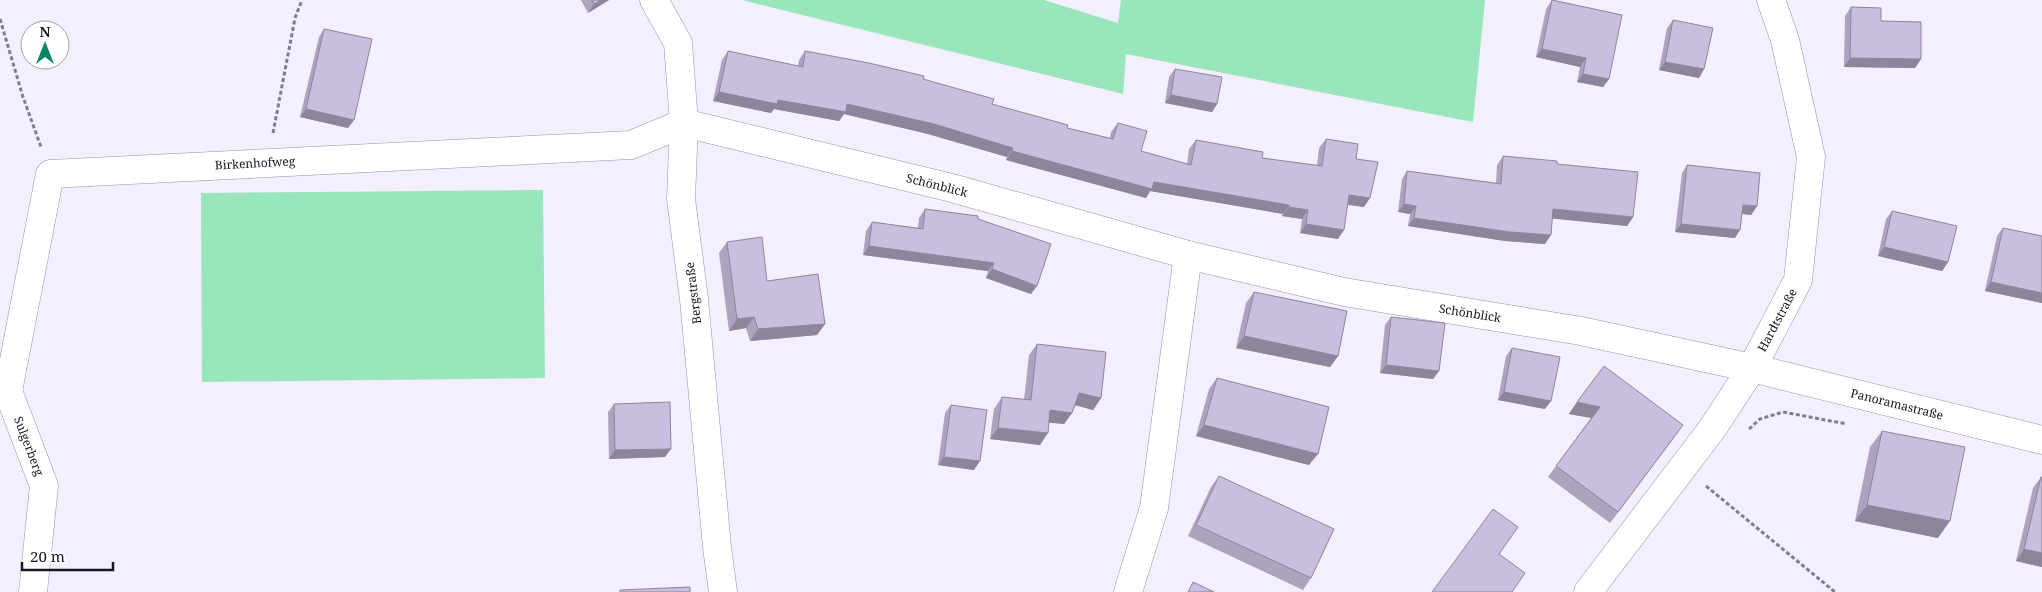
<svg xmlns="http://www.w3.org/2000/svg" width="2042" height="592" viewBox="0 0 2042 592" font-family="'Noto Serif',serif">
	<rect width="100%" height="100%" fill="#f3effc"/>
	<!-- green -->
	<g fill="#99e5bc">
		<path d="M742,0h302l74,23 3,-23h364l-12,122 -347,-68 -3,40z"/>
		<path d="M543,190l2,188 -343,4 -1,-189z"/>
	</g>
	<g fill="none" stroke-linecap="round" stroke-linejoin="round">
		<defs>
			<g id="minor">
				<path d="M654,0l24,43 6,80 -3,76 13,100 23,248 6,45"/>
				<path d="M684,123l268,65 236,67 156,37 237,39 171,37 290,72"/>
				<path d="M8,391l42,-217 581,-29 53,-22"/>
				<path d="M8,391l36,95 -11,106"/>
				<path d="M1128,592l26,-84 34,-253"/>
			</g>
			<path id="major" d="M1588,592l124,-163 40,-61 46,-88 13,-123 -26,-117 -14,-40"/>
		</defs>
		<!-- minor casing -->
		<use href="#minor" stroke="#988ead" stroke-width="29"/>
		<!-- major casing -->
		<use href="#major" stroke="#988ead" stroke-width="29"/>
		<!-- path -->
		<g stroke="#817d89" stroke-width="3" stroke-dasharray="4 2.5" stroke-linecap="butt">
			<path d="M0,19l23,78 18,50"/>
			<path d="M273,133l22,-115 7,-18"/>
			<path d="M1749,429l11,-10 23,-7 64,12"/>
			<path d="M1706,486l129,106"/>
		</g>
		<!-- minor -->
		<use href="#minor" stroke="#fff" stroke-width="28"/>
		<!-- major -->
		<use href="#major" stroke="#fff" stroke-width="28"/>
	</g>
	<!-- wall -->
	<g fill="#aca3bf">
		<path d="M581,0h28l-21,13z"/>
		<path d="M1552,0l57,79 -6,8 -26,-5 3,-15 -44,-10 10,-48z"/>
		<path d="M1851,7l30,14 40,38 -6,9 -71,-1 1,-51z"/>
		<path d="M1673,20l31,49 -5,9 -40,-8 8,-42z"/>
		<path d="M324,29l24,99 -48,-11 19,-80z"/>
		<path d="M728,51l70,15 1,-6 6,-9 118,28 69,25 75,24 43,10 1,-6 7,-9 23,28 46,13 2,-15 7,-9 66,18 55,8 2,-18 7,-9 30,20 8,48 -16,-2 -10,34 -38,-6 2,-14 -20,-3 1,-2 -133,-23 -4,7 -140,-38 1,-3 -79,-23 -84,-20 -5,7 -65,-12 -3,4 -58,-12 9,-41z"/>
		<path d="M1175,69l42,35 -5,8 -47,-9 4,-26z"/>
		<path d="M1503,156l54,8 76,53 -6,9 -75,-8 -7,26 -40,-3 -97,-15 2,-12 -12,-2 4,-33 5,-8 89,12 1,-18z"/>
		<path d="M1687,165l70,41 -6,9 -9,-1 -7,24 -60,-6 7,-59z"/>
		<path d="M925,209l53,10 53,75 -45,-16 2,-7 -125,-16 3,-24 6,-9 46,6 1,-10z"/>
		<path d="M1892,211l56,51 -6,9 -64,-15 8,-37z"/>
		<path d="M2003,228l39,8v67l-57,-12 12,-55z"/>
		<path d="M727,242l40,39 58,43 -8,11 -67,6 -4,-13 -17,3 -10,-78z"/>
		<path d="M1254,292l84,64 -8,11 -94,-19 10,-45z"/>
		<path d="M1391,317l48,54 -6,8 -53,-6 5,-48z"/>
		<path d="M1037,344l64,54 -8,12 -18,-5 -3,8 -8,11 -15,-2 -9,23 -50,-6 4,-30 8,-12 22,3 5,-45z"/>
		<path d="M1512,348l33,61 -47,-9 8,-44z"/>
		<path d="M1217,378l92,87 -113,-29 13,-47z"/>
		<path d="M1577,402l98,34 -65,87 -62,-46 43,-59 -22,-4z"/>
		<path d="M614,404l51,53 -56,2 -1,-47z"/>
		<path d="M951,405l23,65 -36,-5 7,-52z"/>
		<path d="M1882,431l56,107 -83,-17 15,-74z"/>
		<path d="M1219,476l92,102 -8,12 -115,-54 23,-49z"/>
		<path d="M2041,477h1v90l-26,-6 17,-73z"/>
	</g>
	<!-- shaded-wall -->
	<g fill="#8c859b">
		<path d="M601,0h8l-21,13 6,-9z"/>
		<path d="M1542,49l44,9 -6,9 -44,-10z"/>
		<path d="M1850,58l71,1 -6,9 -71,-1z"/>
		<path d="M1665,62l39,7 -5,9 -40,-8z"/>
		<path d="M1583,74l26,5 -6,8 -26,-5z"/>
		<path d="M719,92l59,8 69,4 87,20 79,24 -6,9 -79,-23 -84,-20 -5,7 -65,-12 -3,4 -58,-12z"/>
		<path d="M1171,95l46,9 -5,8 -47,-9z"/>
		<path d="M306,109l48,11 -6,8 -48,-11z"/>
		<path d="M1012,151l142,31 135,23 -6,9 -133,-23 -4,7 -140,-38z"/>
		<path d="M1349,195l21,3 -6,9 -21,-3z"/>
		<path d="M1404,204l12,2 -6,8 -12,-2z"/>
		<path d="M1743,205l14,1 -6,9 -14,-2z"/>
		<path d="M1289,207l19,3 -6,9 -20,-3z"/>
		<path d="M1553,209l80,8 -6,9 -80,-8z"/>
		<path d="M1414,218l137,17 -6,9 -40,-3 -97,-15z"/>
		<path d="M1306,224l38,6 -6,9 -38,-6z"/>
		<path d="M1681,224l59,6 -5,8 -60,-6z"/>
		<path d="M869,246l125,17 -6,8 -125,-16z"/>
		<path d="M1884,247l64,15 -6,9 -64,-15z"/>
		<path d="M992,269l45,17 -6,8 -45,-16z"/>
		<path d="M1991,282l51,11v10l-57,-12z"/>
		<path d="M754,317l-8,11 -17,3 8,-12z"/>
		<path d="M825,324l-8,11 -67,6 8,-12z"/>
		<path d="M1244,336l94,20 -8,11 -94,-19z"/>
		<path d="M1386,365l53,6 -6,8 -53,-6z"/>
		<path d="M1504,392l47,9 -6,8 -47,-9z"/>
		<path d="M1079,393l22,5 -8,12 -22,-6z"/>
		<path d="M1577,402l23,5 -8,11 -23,-4z"/>
		<path d="M1050,410l22,3 -8,11 -22,-2z"/>
		<path d="M1204,425l114,29 -9,11 -113,-29z"/>
		<path d="M1683,425l-8,11 -65,87 8,-11z"/>
		<path d="M998,428l50,5 -8,12 -50,-6z"/>
		<path d="M671,449l-6,8 -56,2 6,-9z"/>
		<path d="M944,457l36,4 -6,9 -36,-5z"/>
		<path d="M1867,505l83,16 -12,17 -83,-17z"/>
		<path d="M2024,549l18,4v14l-26,-6z"/>
	</g>
	<!-- building -->
	<g fill="#c8bede" stroke="#8c859b">
		<path d="M592,0h9l-7,4z"/>
		<path d="M1552,0l70,15 -13,64 -26,-5 3,-16 -44,-9z"/>
		<path d="M1851,7l30,1v13l40,1v37l-71,-1z"/>
		<path d="M1673,20l40,8 -9,41 -39,-7z"/>
		<path d="M324,29l48,10 -18,81 -48,-11z"/>
		<path d="M728,51l75,16 2,-16 64,12 55,13 -1,3 71,20 -2,5 76,21 -1,3 46,11 5,-16 29,8 -6,20 50,14 5,-25 67,12 -1,6 60,8 4,-27 32,5 -2,15 22,3 -8,36 -21,-3 -5,35 -38,-6 2,-14 -19,-3v-2l-135,-23 -2,7 -140,-38 1,-3 -79,-24 -87,-20 -1,8 -68,-12 -1,4 -58,-12z"/>
		<path d="M1175,69l47,8 -5,27 -46,-9z"/>
		<path d="M1503,156l54,5v3l81,8 -5,45 -80,-8 -2,26 -41,-3 -96,-14 2,-12 -12,-2 3,-33 94,13z"/>
		<path d="M1687,165l73,8 -3,33 -14,-1 -3,25 -59,-6z"/>
		<path d="M925,209l53,7v3l73,25 -14,42 -45,-17 2,-6 -125,-17 3,-24 51,7z"/>
		<path d="M1892,211l65,15 -9,36 -64,-15z"/>
		<path d="M2003,228l39,8v57l-51,-11z"/>
		<path d="M762,237l5,44 51,-7 7,50 -67,5 -4,-12 -17,2 -10,-77z"/>
		<path d="M1254,292l93,19 -9,45 -94,-20z"/>
		<path d="M1391,317l54,6 -6,48 -53,-6z"/>
		<path d="M1037,344l69,8 -5,46 -22,-5 -7,20 -22,-3 -2,23 -50,-5 4,-31 29,3z"/>
		<path d="M1512,348l48,9 -9,44 -47,-9z"/>
		<path d="M1604,366l79,59 -65,87 -62,-46 44,-59 -23,-5z"/>
		<path d="M1217,378l112,29 -11,47 -114,-29z"/>
		<path d="M670,402l1,47 -56,1 -1,-46z"/>
		<path d="M951,405l36,5 -7,51 -36,-4z"/>
		<path d="M1882,431l83,16 -15,74 -83,-16z"/>
		<path d="M1219,476l115,53 -23,49 -115,-53z"/>
		<path d="M2041,477h1v76l-18,-4z"/>
		<path d="M1493,509l25,18 -19,27 26,19 -13,19h-80z"/>
		<path d="M1193,582l21,10h-26z"/>
		<path d="M690,587v5h-70v-2z"/>
	</g>
	<g text-anchor="middle" dominant-baseline="central" stroke-width="4" stroke-linejoin="round" paint-order="stroke">
		<!-- street labels -->
		<g font-size="12" fill="#181420" stroke="#fff">
			<text transform="translate(255 163) rotate(-3)">Birkenhofweg</text>
			<text transform="translate(937 185) rotate(14)">Schönblick</text>
			<text transform="translate(693 293) rotate(-97)">Bergstraße</text>
			<text transform="translate(1470 313) rotate(9)">Schönblick</text>
			<text transform="translate(1777 320) rotate(-62)">Hardtstraße</text>
			<text transform="translate(1897 404) rotate(14)">Panoramastraße</text>
			<text transform="translate(29 446) rotate(69)">Sulgerberg</text>
		</g>
	</g>
	<!-- north arrow -->
	<g transform="translate(45 45)"><circle r="24" fill="#ffffff" stroke="#a3a1a6"/>
	<path d="M0-4L9 19L0 12L-9 19Z" fill="#078667"/>
	<text y="-8" font-size="14" font-weight="bold" text-anchor="middle" fill="#181420">N</text>
	</g>
	<!-- scale -->
	<path d="M22 562v8h91v-8" fill="none" stroke="#181420" stroke-width="2.5"/>
	<text x="30" y="562" font-size="15" fill="#181420" stroke="#ffffff" stroke-width="4" paint-order="stroke">20 m</text>
</svg>
